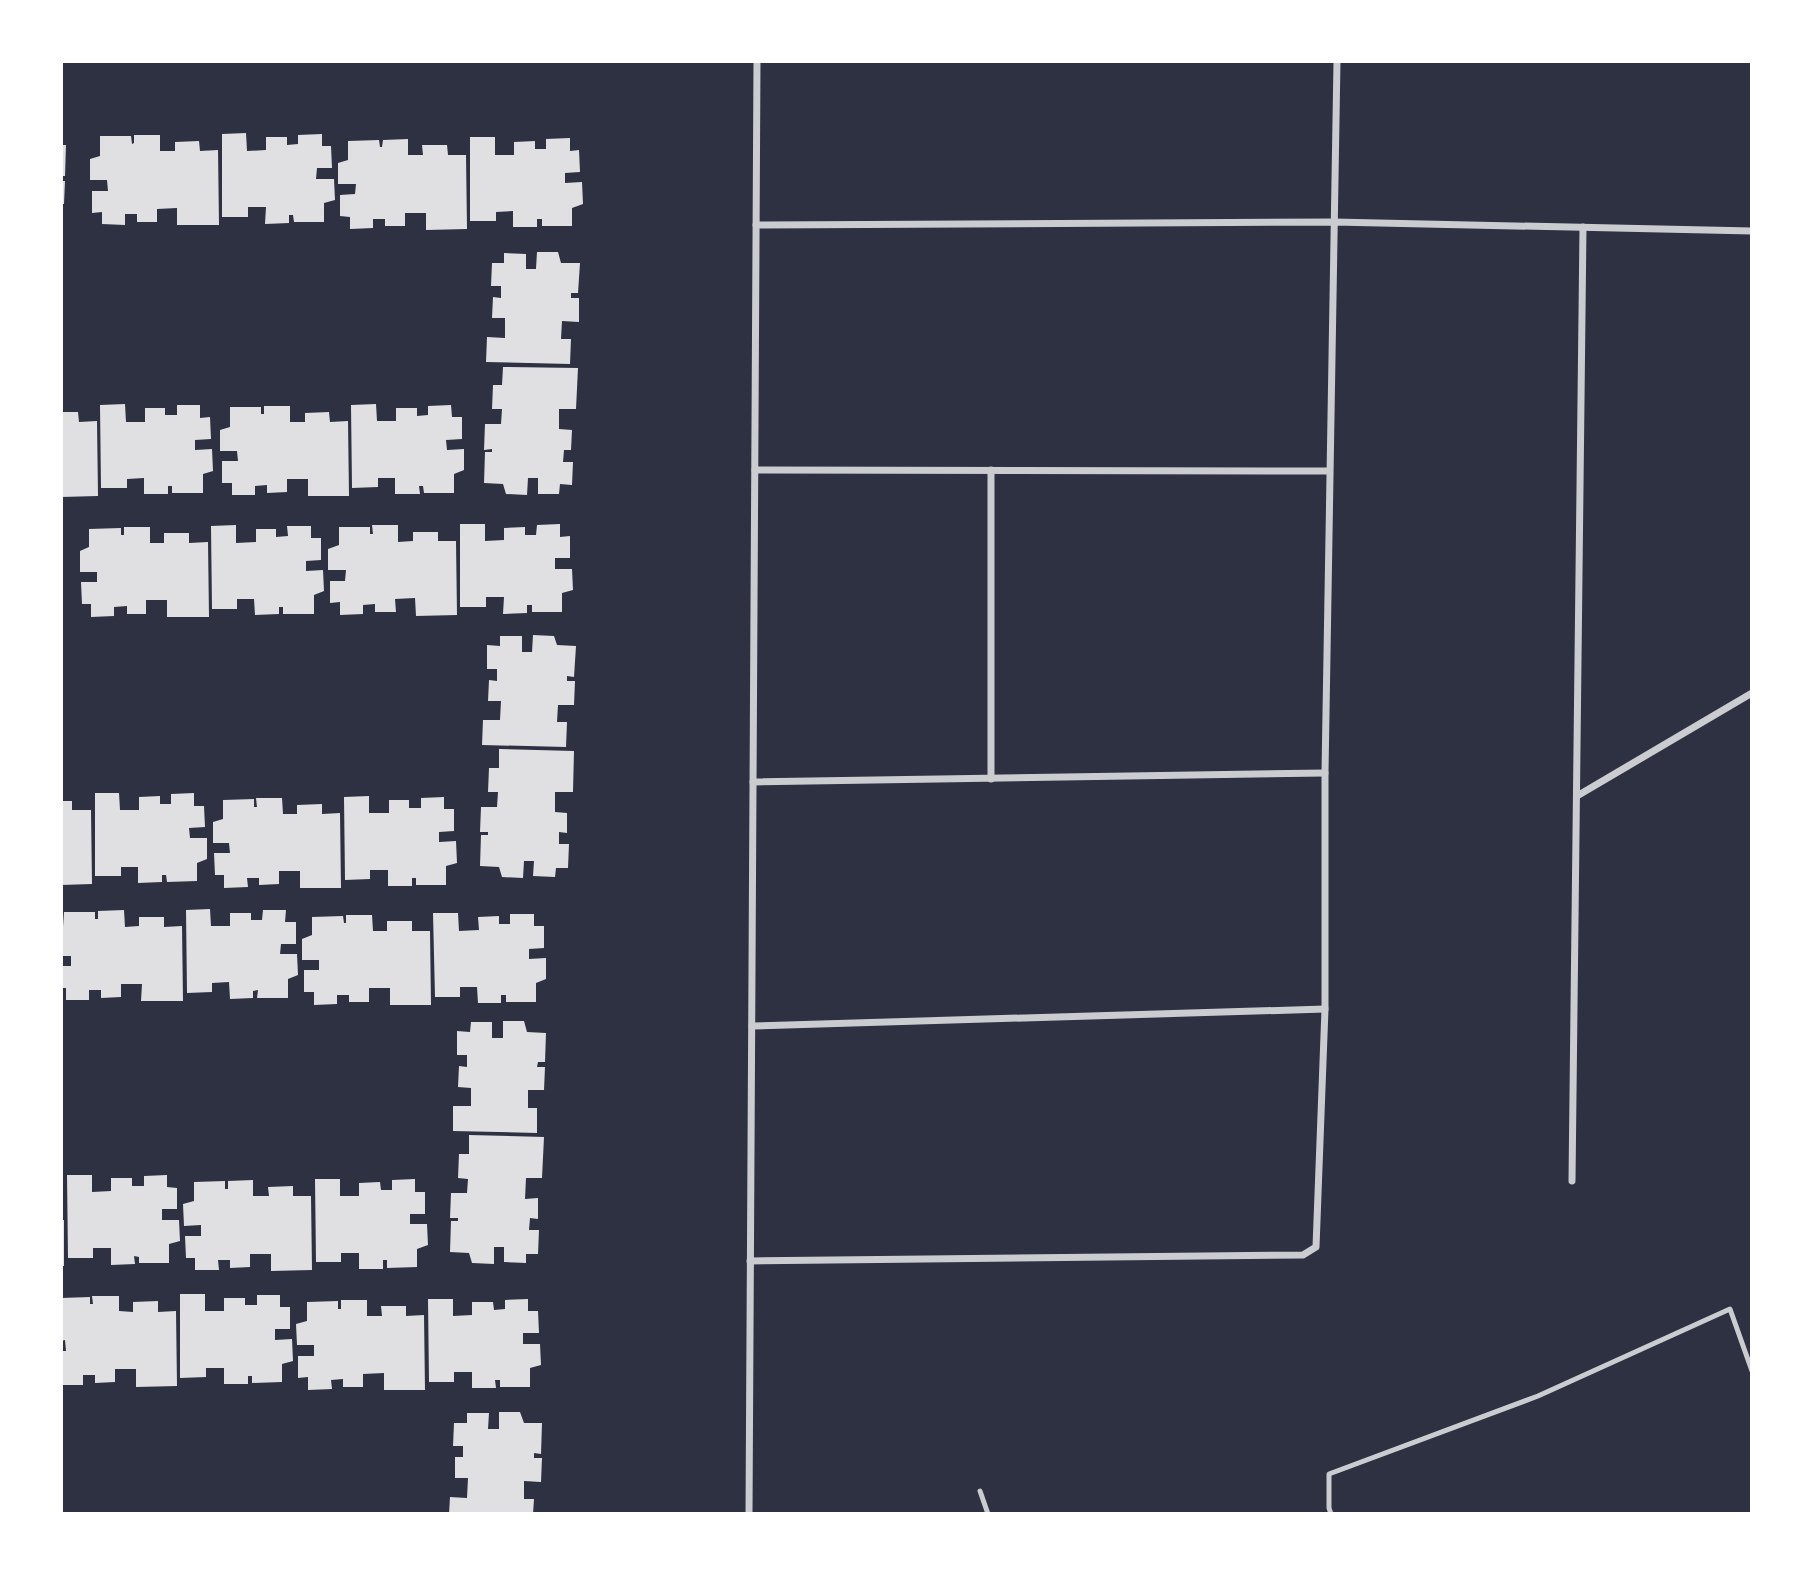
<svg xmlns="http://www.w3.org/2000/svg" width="1813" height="1575" viewBox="0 0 1813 1575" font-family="'DejaVu Sans',sans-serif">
	<rect width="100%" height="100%" fill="#2d3142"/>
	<!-- building -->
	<g fill="#e0e0e3">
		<path d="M246,133l1,18 19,-1v-13h21v8l11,-1v-9l24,-1v12h9l1,22h-15l-1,11h18l1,21 -11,3v19h-30l-1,-7h-4v8l-24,1 1,-17h-18v10h-26v-83z"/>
		<path d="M134,135h26v16h15v-9l24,-1 1,10 18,-1 1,75h-42v-17l-20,1v13h-20v-8h-12v11l-23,-1v-12l-10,1v-22h16l-1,-11h-17v-21l10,-3v-20h31l1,8 2,-1z"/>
		<path d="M470,137h25v18h19v-13l21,-1v8h11v-10l24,-1v13l9,-1 1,22 -15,1v10l17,-1 1,22 -11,4v18h-30v-7h-5v8h-24v-16l-17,1v9h-26z"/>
		<path d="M408,139v16h15l-1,-10h25l1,10h18l1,74 -41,1v-17h-21v13h-20v-7h-12v9l-23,1v-12l-10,-1v-21l15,-1 1,-10h-18v-21l10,-3v-19l31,-1 1,7h2l1,-7z"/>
		<path d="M61,145h5l-1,31h-4z"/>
		<path d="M61,181h4l-1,23h-3z"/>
		<path d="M537,252h21l3,11h19l-2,30h-7v5h8v24l-17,-1 -1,18h10l-1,25 -84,-2 1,-25 18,1v-20h-13l1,-21 8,1v-12h-10l1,-23h12v-10l22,1v15h10z"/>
		<path d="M503,367l75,1 -2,41h-17v20l13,1 -1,20h-7l-1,12h10l-1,23 -12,-1 -1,10h-21v-16h-10l-1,17 -21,-1 -3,-10 -19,-1 1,-31h7v-3l-8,1 1,-26h16l1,-15h-10l1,-24h9z"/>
		<path d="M125,404l1,18h19v-14h20v7h12v-10h23v13l10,-1 1,22 -16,1v10l17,-1 1,22 -10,3v19h-31v-7h-4v8h-24v-16l-17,1v9h-26l-1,-83z"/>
		<path d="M376,404l1,17h19v-13h21v8l11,-1v-9l23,-1 1,12h10v22l-16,1 1,10 17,-1v21l-10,4v19h-30l-1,-7h-4l1,8h-25v-16h-17v9l-26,1 -1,-83z"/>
		<path d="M264,406h26v16h15v-9l24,-1 1,10 18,-1 1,75h-41v-17h-21v13l-20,1v-8l-12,1v9h-23v-12h-10v-22h16l-1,-10h-17v-21l10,-3v-20h31v7h3z"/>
		<path d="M61,412h17l1,10 18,-1 1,75 -37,1z"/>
		<path d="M460,524h25v17l19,-1v-12l21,-1v8h11l1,-10 23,-1v13l10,-1v22h-15v11h17l1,21 -11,3v19h-30v-7h-5v8l-24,1 1,-17h-18v10h-26z"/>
		<path d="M236,525v18l20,-1v-13h20v8l12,-1 -1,-10h24v12h10v22l-15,1v10l17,-1 1,21 -10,4v19h-31v-7h-4v7l-24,1 -1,-16h-17v10h-25l-1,-83z"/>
		<path d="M372,525h26v17l15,-1v-9h25v9h18l1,74 -41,1 -1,-18 -20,1 1,13h-21v-8l-12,1v9l-23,1v-13l-10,1v-22h15l1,-11h-18v-21l11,-4v-18h31v7h3z"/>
		<path d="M124,527h26v16h14v-10h25v10l19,-1 1,75h-42v-17h-21v14h-19v-8l-13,1v9l-23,1v-13h-9l-1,-22h16v-10h-17v-21l9,-4v-18l32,-1v7h3z"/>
		<path d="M533,635l21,1 3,9 19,1 -2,31 -7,-1v5h8l-1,24h-16l-1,17h10l-1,25 -84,-2 1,-25h17l1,-19h-13l1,-21 8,1v-12h-10v-24l13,1v-10h22v16h10z"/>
		<path d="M499,749l75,2 -1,41h-18v20l12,1v20l-8,-1v12h10l-1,24h-12l-1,9 -22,-1 1,-15h-10l-1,17 -21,-1 -3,-10 -19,-1 1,-31h7v-3h-8l1,-25h16l1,-15h-10l1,-24h10z"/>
		<path d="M95,793h24l1,17h19v-13l21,-1v8h11v-10l23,-1v13h10l1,21 -16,1 1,10h17v21l-10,4v18l-30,1 -1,-7h-4v7l-24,1v-16h-17v9h-26z"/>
		<path d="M369,796v17h20v-13h20v8h12v-10l23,-1v12h10v22l-15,1v10l17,-1 1,22 -11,3v19h-30v-7h-4v8h-24v-16h-18v9l-25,1 -1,-83z"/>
		<path d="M256,798h26l1,16h14v-9l25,-1v10l18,-1 1,75h-41v-17h-21v13l-20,1v-7h-12l1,9 -24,1v-13h-9l-1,-22h16l-1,-10h-16v-21l10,-3v-19l31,-1v8h3z"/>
		<path d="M61,801h11v9h19l1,74 -31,1z"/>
		<path d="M210,909l1,17h19v-13h21v7h11l1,-10h23l-1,12h11v22h-15l-1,10h17l1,21 -10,4v19h-31l1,-8 -5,1v7l-23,1 -1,-17 -17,1v9l-25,1 -1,-83z"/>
		<path d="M124,910l1,17 14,-1v-9h25v10l18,-1 1,75h-42l1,-17h-21v13l-20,1v-8h-12v10h-23v-12h-5v-22h10v-10h-10l3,-44h31v7h3v-8z"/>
		<path d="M433,913h25l1,18 20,-1 -1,-13 21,-1v8h11v-10h24v12h10v22l-15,1v10l17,-1v21l-10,4v19h-30v-7h-5v8h-23l-1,-16h-17v10h-25z"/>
		<path d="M346,915h26l1,16h14v-10h25v10h18l1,74h-41v-17h-21v14h-20v-7h-12v9l-23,1v-13h-10v-22h15v-10h-17v-21l10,-4v-18l31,-1 1,7h2z"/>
		<path d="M503,1021h21l3,11 19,1 -1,29h-7l-1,5h8l-1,23h-16v18h9v25l-84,-2v-25h18v-18l-13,-1 1,-21 8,1v-12h-10v-24l13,1 1,-10h21v16h11z"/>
		<path d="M469,1135l75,2 -2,41h-16l-1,21 13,-1v21l-8,-1 -1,12h10l-1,24h-12v9l-22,-1v-15h-10v17l-22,-1 -3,-10 -19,-1 1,-31h7v-3h-8l1,-25h16l1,-14 -10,-1 1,-24h10z"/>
		<path d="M67,1175h25v17l19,-1v-13h21v8h12v-10l23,-1v12l10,1v21h-15v11h17l1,21 -11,3v19h-30v-6l-5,-1 1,8 -24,1v-17h-18v10h-25z"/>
		<path d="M315,1179h25v17h19v-13l21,-1 1,8h11v-10l23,-1v13h10v22h-15v10h17l1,21 -11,4v18l-30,1v-8h-4v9h-24v-16h-18v9h-25z"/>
		<path d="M253,1180v16h16l-1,-9 25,-1v10h18l1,74 -41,1v-17h-21v13l-20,1v-8h-12l1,10h-24v-12h-9l-1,-22h16v-11l-17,1 -1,-22 11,-3v-19l31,-1v8h3v-8z"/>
		<rect x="61" y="1220" width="3" height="46"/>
		<path d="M180,1294h25v17h19v-13h21v7h12v-10h23v12h10v22h-15v11l17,-1 1,22 -11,3v18l-30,1v-7h-4v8h-24v-16h-18v9l-26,1z"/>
		<path d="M92,1296h27v15l14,1v-10l25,-1v11l18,-1 1,75 -41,1v-18h-21v13l-20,1v-8h-12v10h-22v-34h5l-1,-11 -4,1v-43l29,-1v7h3z"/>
		<path d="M428,1299h25v17l19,-1v-13h21l1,8 11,-1v-9l23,-1v12h10l1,22h-16v11h17l1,21 -11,3v19h-30v-7h-5l1,8h-24v-16h-18v10h-25z"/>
		<path d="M341,1300h26v16h15l-1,-10h25v10l18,-1 1,75h-41v-17l-21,1v13h-20v-8l-12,1 1,9 -24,1v-13l-10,1v-22h16v-11h-17l-1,-21 11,-3v-19l31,-1v8h3z"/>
		<path d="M499,1412h21l4,11h18l-1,31 -7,-1v5h8l-1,24 -17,-1v18h10l-1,15h-84l1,-17 17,1 1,-20h-13v-21h8v-11h-10l1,-23h13v-10h22l-1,16h11z"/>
	</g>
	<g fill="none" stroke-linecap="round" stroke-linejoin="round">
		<!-- service -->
		<g stroke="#caccd0" stroke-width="5">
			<path d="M980,1491l8,23"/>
			<path d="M1331,1514l-2,-6v-34l209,-78 192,-87 22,62"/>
		</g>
		<!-- minor -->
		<g stroke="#caccd0" stroke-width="7">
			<path d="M756,225l578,-3 418,9"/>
			<path d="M755,470l574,1"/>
			<path d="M991,779v-309"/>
			<path d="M753,782l572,-9"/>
			<path d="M1577,796l175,-103"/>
			<path d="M752,1026l573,-17"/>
			<path d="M1572,1181l11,-954"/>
			<path d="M750,1261l553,-6 13,-8 9,-238v-236l12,-712"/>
			<path d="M749,1514l8,-1453"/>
		</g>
	</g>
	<!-- border -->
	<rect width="1813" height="1575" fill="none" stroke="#ffffff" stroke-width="126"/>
</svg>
